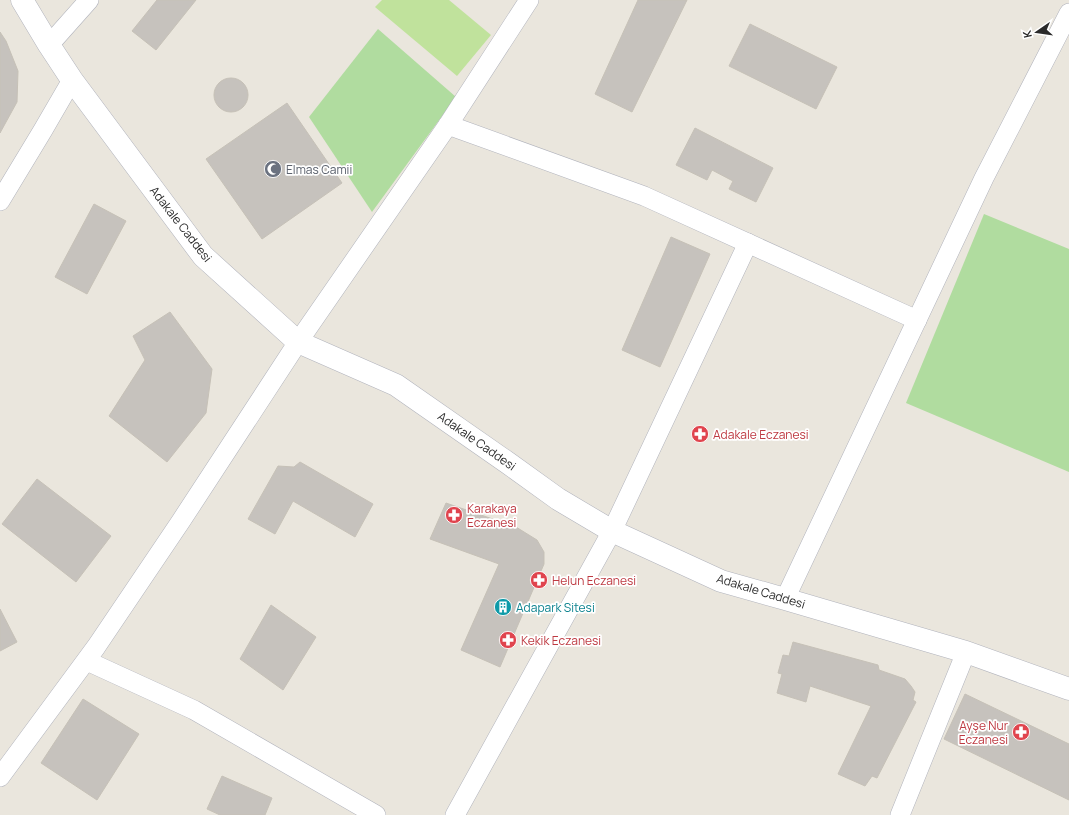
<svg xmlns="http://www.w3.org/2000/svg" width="1069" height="815" viewBox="0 0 1069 815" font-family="Manrope,sans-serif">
	<rect width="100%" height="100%" fill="#eae6dd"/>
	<!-- green -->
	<g fill="#b0dc9f">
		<path d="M378,29l78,68 -84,115 -63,-95z"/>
		<path d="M984,214l85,35v223l-163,-69z"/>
	</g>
	<!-- pitch -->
	<path fill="#c0e29c" d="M382,0h67l42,35 -34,41 -82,-69z"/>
	<!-- building -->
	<g fill="#c6c2bd" stroke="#c6c1b7">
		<path d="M157,0h39l-40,50 -24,-19z"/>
		<path d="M638,0h49l-55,112 -37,-18z"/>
		<path d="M750,24l87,43 -21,42 -87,-43z"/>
		<path d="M0,32l6,9 12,30 -1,31 -17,31z"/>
		<circle cx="231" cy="95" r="17"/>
		<path d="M287,103l55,80 -80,56 -56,-80z"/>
		<path d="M695,128l78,40 -17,34 -27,-13 4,-8 -21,-11 -5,10 -31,-15z"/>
		<path d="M94,204l32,17 -39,73 -32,-17z"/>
		<path d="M671,237l39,17 -50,113 -38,-17z"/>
		<path d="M170,312l42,57 -6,44 -39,49 -58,-46 36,-56 -12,-24z"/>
		<path d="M300,462l73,42 -18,33 -62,-36 -18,33 -27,-15 30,-53 16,1z"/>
		<path d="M37,479l74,57 -35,46 -74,-58z"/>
		<path d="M446,503l70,24 21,13 7,12v12l-44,103 -39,-17 38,-86 -69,-25z"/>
		<path d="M271,605l45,32 -33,53 -43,-31z"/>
		<path d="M0,609l17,33 -17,9z"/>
		<path d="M793,642l85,23 1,5 26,9 6,7 4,6 -2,8 3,2 -39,76 -5,-2 -7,10 -27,-12 33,-68 -61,-20 -4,16 -29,-9 5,-19 -4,-1 5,-18 6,1z"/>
		<path d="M965,694l104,50v56l-125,-61z"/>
		<path d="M83,699l56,35 -42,66 -56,-37z"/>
		<path d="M222,776l50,22 -7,17h-45l-13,-6z"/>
	</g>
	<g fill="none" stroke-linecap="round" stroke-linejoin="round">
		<defs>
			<g id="minor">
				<path d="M49,45l40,-45"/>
				<path d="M448,125l196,71 273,124"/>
				<path d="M0,201l43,-71 29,-50"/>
				<path d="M785,599l199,-421 85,-165"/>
				<path d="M87,661l107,49 182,105"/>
				<path d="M0,777l96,-130 85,-126 117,-179 150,-217 81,-125"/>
				<path d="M455,815l157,-284 136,-288"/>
				<path d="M900,815l66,-163"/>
			</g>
			<path id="tertiary" d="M22,0l27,45 23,35 131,176 95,86 98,43 112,78 50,36 54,32 109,50 64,18 181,53 103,37"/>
		</defs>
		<!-- minor casing -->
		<use href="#minor" stroke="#b1b3bc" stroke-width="20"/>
		<!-- tertiary casing -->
		<use href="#tertiary" stroke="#b1b3bc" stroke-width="23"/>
		<!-- minor -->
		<use href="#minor" stroke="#fff" stroke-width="19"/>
		<!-- tertiary -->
		<use href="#tertiary" stroke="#fff" stroke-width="22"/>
	</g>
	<!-- icons -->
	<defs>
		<symbol id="mosque-disc" viewBox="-11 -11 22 22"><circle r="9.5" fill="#6b7280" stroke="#fff"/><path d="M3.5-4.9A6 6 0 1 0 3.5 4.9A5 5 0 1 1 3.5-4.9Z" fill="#fff"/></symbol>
		<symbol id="pharmacy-disc" viewBox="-11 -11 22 22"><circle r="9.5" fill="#e0444e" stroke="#fff"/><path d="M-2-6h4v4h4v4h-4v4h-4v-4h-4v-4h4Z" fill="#fff"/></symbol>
		<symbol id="building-disc" viewBox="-11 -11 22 22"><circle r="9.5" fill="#0f9aa8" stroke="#fff"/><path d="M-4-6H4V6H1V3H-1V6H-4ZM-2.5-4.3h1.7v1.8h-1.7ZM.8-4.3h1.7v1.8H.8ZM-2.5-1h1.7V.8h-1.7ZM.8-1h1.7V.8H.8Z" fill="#fff"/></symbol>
	</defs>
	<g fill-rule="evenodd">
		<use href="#mosque-disc" x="263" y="159" width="20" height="20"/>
		<use href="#pharmacy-disc" x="690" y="424" width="20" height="20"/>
		<use href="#pharmacy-disc" x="444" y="505" width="20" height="20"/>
		<use href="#pharmacy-disc" x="529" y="570" width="20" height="20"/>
		<use href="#building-disc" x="493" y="597" width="20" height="20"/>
		<use href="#pharmacy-disc" x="498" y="630" width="20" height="20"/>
		<use href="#pharmacy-disc" x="1011" y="722" width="20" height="20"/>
	</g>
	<g text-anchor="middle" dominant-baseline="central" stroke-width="3.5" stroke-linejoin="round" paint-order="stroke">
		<!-- worship labels -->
		<g font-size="12" fill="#5b616d" stroke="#fff" text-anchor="start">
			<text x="286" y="169">Elmas Camii</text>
		</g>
		<!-- street labels -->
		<g font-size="12" fill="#2a2a2a" stroke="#fff">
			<text transform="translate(181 224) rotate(52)">Adakale Caddesi</text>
			<text transform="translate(477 441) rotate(35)">Adakale Caddesi</text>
			<text transform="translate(761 591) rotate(17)">Adakale Caddesi</text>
		</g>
		<!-- health labels -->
		<g font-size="12" fill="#be3a42" stroke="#fff" text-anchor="start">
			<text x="713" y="434">Adakale Eczanesi</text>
			<text x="467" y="508">Karakaya<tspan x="467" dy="14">Eczanesi</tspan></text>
			<text x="552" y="580">Helun Eczanesi</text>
			<text x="521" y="640">Kekik Eczanesi</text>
			<text x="1008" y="725" text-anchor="end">Ayşe Nur<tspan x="1008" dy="14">Eczanesi</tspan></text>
		</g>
		<!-- culture labels -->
		<g font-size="12" fill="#0d838f" stroke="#fff" text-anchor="start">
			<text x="516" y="607">Adapark Sitesi</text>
		</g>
	</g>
	<!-- north arrow -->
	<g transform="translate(1037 32) rotate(257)" stroke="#ffffff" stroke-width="3" paint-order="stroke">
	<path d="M0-3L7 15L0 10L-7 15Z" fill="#2a2a2a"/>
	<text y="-6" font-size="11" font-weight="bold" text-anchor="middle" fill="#2a2a2a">K</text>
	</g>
</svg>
